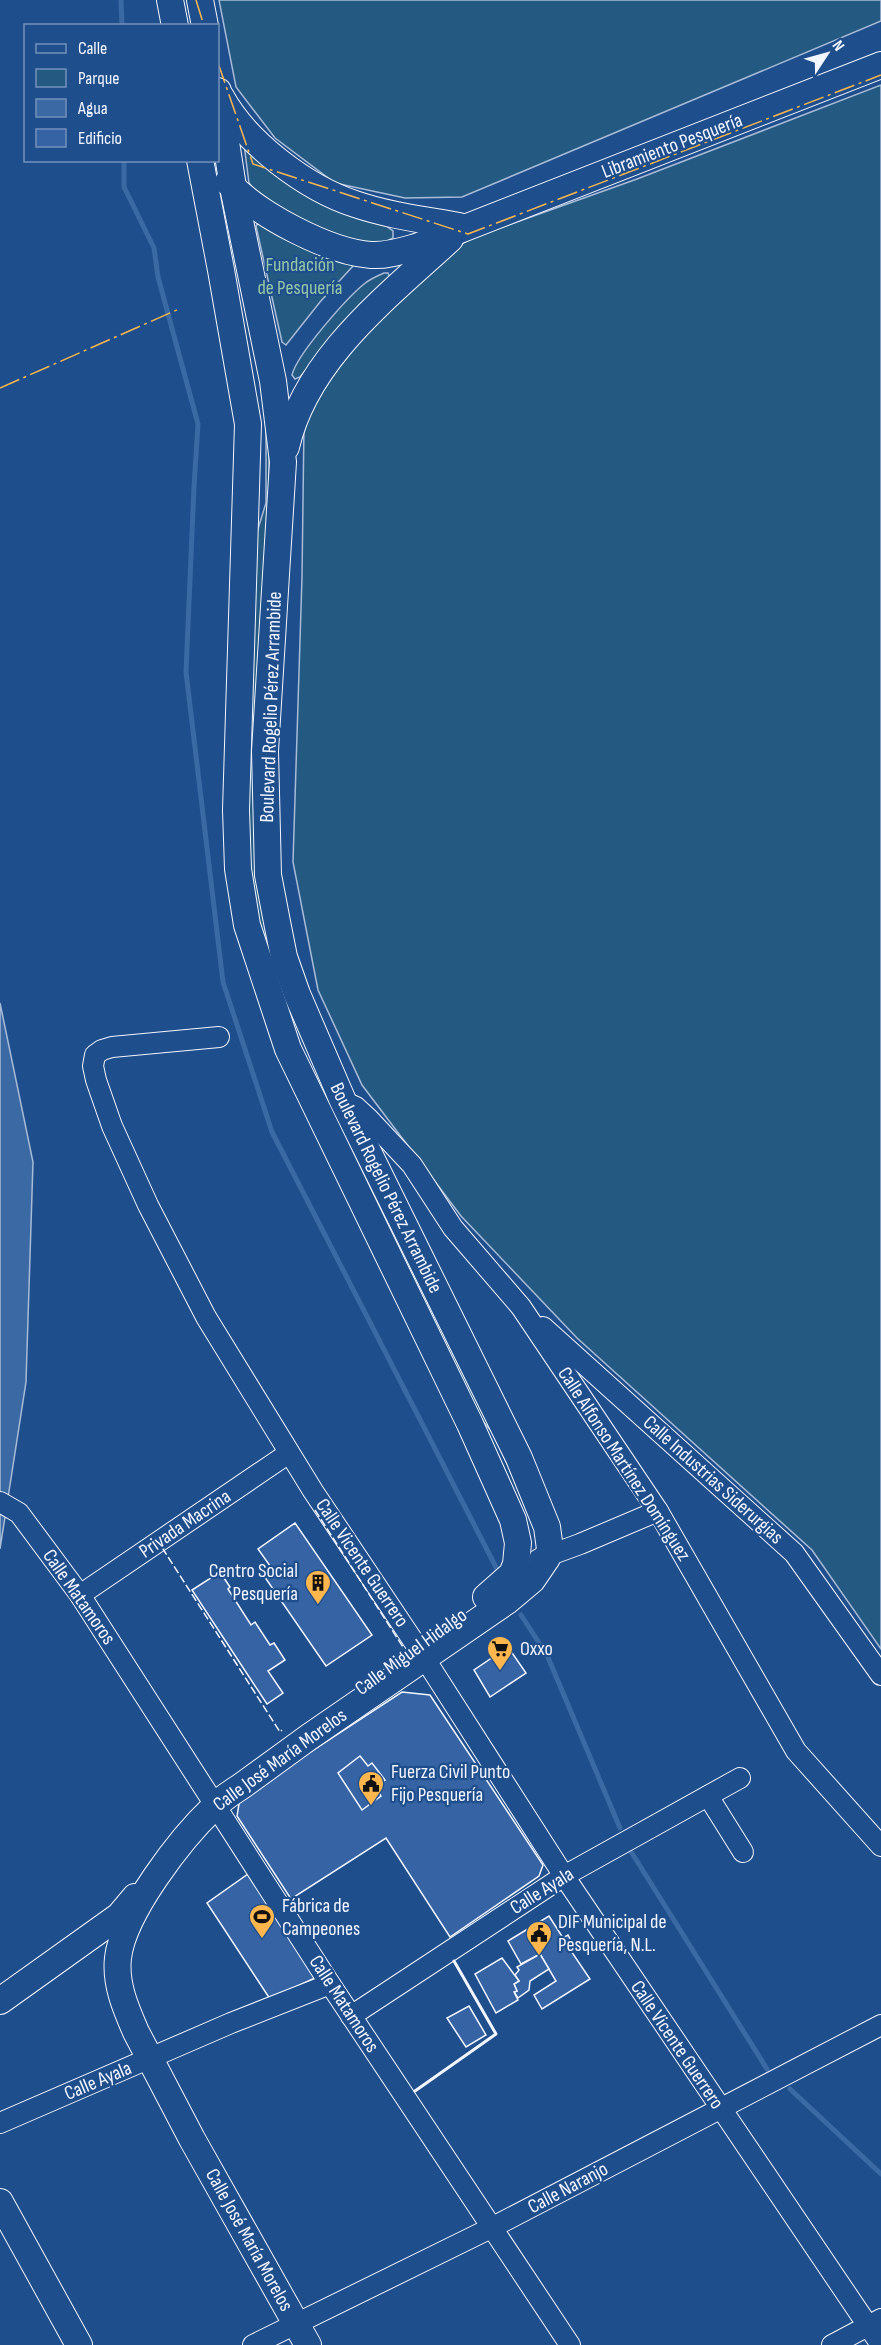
<svg xmlns="http://www.w3.org/2000/svg" width="881" height="2345" viewBox="0 0 881 2345" font-family="'Sofia Sans Condensed',sans-serif">
	<rect width="100%" height="100%" fill="#1f4e8c"/>
	<!-- green -->
	<g fill="#245a82" stroke="#a8bbd7" stroke-width="1.5">
		<path d="M219,0h662v21l-419,176 -57,1 -70,-15 -60,-45 -39,-51z"/>
		<path d="M881,85v1564l-69,-99 -235,-212 -116,-122 -99,-131 -44,-95 -25,-128 9,-285 2,-152 8,-19 46,-66 92,-89 22,-13 165,-59z"/>
		<path d="M244,144l121,76 21,6 7,5v7l-20,10 -77,-28 -44,-33 -3,-4z"/>
		<path d="M259,222l93,41 1,3 -33,36 -34,43 -4,-3 -26,-116z"/>
		<path d="M384,273h4l2,5 -59,61 -31,38 -5,2 -3,-4c5,-21 55,-77 72,-91 6,-5 13,-8 20,-11z"/>
		<path d="M266,428h3v78l-14,307 54,239 -31,-73 -16,-24 -18,-136 13,-287 9,-29z"/>
		<path d="M377,1197l117,234 28,66 -29,-64 -20,-23 -90,-185z"/>
	</g>
	<!-- water -->
	<path fill="#3b69a3" stroke="#a8bbd7" stroke-width="1.5" d="M0,1003l33,159 -7,220 -26,167z"/>
	<g fill="none" stroke-linecap="round" stroke-linejoin="round">
		<!-- stream -->
		<g stroke="#3b69a3" stroke-width="5">
			<path d="M121,0l1,26"/>
			<path d="M124,160v27l30,61 4,29 40,147 -4,63 -8,185 37,310 49,150 228,443"/>
			<path d="M521,1615l26,40 73,173"/>
			<path d="M630,1850l137,219"/>
			<path d="M790,2089l91,85"/>
		</g>
	</g>
	<!-- building -->
	<g fill="#3563a3" stroke="#f2f6ff" stroke-width="1.5">
		<path d="M295,1523l77,112 -46,31 -62,-90 9,-6 -15,-21z"/>
		<path d="M220,1572l10,15 -2,2 23,36 4,-3 15,23 4,-2 11,17 -17,11 15,22 -16,11 -75,-114z"/>
		<path d="M508,1647l18,26 -36,24 -16,-27z"/>
		<path d="M402,1692l28,3 113,170 -4,11 -89,61 -64,-99 -95,61 -54,-83 3,-18z"/>
		<path d="M360,1756l8,10 4,-3 13,17 -10,7 6,9 -19,14 -24,-37z"/>
		<path d="M248,1874l69,103 -47,22 -63,-96z"/>
		<path d="M549,1916l14,22 5,-3 7,13 -4,3 19,28 -48,30 -8,-14 22,-14 -16,-27 -19,10 -13,-23z"/>
		<path d="M540,1954l9,15 -19,12 -1,9 -11,8 -4,-6 3,-1 -3,-7 5,-3 -4,-6 4,-5 -2,-3z"/>
		<path d="M502,1958l17,23 -5,3 3,7 -3,1 4,8 -22,13 -21,-39z"/>
		<path d="M469,2006l17,29 -20,12 -19,-29z"/>
	</g>
	<g fill="none" stroke-linecap="round" stroke-linejoin="round">
		<defs>
			<g id="minor">
				<path d="M219,1037l-107,10 -10,3 -7,5 -2,11 3,14 16,46 36,79 58,112 107,174 105,157 146,228 317,469"/>
				<path d="M343,1101l13,6 12,11 44,47 41,63 68,79 137,204 138,240 85,95"/>
				<path d="M543,1327l251,226 87,122"/>
				<path d="M0,1502l19,11 61,82 250,389 240,361"/>
				<path d="M539,1559l41,-15 78,-33"/>
				<path d="M80,1595l209,-142"/>
				<path d="M708,1796l35,56"/>
				<path d="M351,2016l213,-140 176,-98"/>
				<path d="M0,2123l231,-100 99,-39"/>
				<path d="M253,2345l238,-117 390,-203"/>
				<path d="M832,2345l49,-26"/>
			</g>
			<g id="major">
				<path d="M170,0l5,26"/>
				<path d="M200,0l5,26"/>
				<path d="M218,91l15,96 40,194 10,81 -18,289 3,124 9,47 7,35 13,37 46,107 176,357 28,69 3,22 -3,9 -15,22 -25,21c-66,45 -132,90 -198,136 -22,16 -44,32 -66,48 -10,7 -21,13 -29,22 -33,31 -91,106 -96,151 -3,26 8,51 18,74l56,107 116,206"/>
				<path d="M221,97c25,46 85,91 134,107 35,12 72,16 108,23"/>
				<path d="M200,160l21,110 27,154 -12,386 2,59 9,56 41,124 182,375 43,96 5,23 -2,21 -4,10 -26,23"/>
				<path d="M228,182c28,32 101,70 143,73 15,1 31,-4 45,-8l465,-182"/>
				<path d="M286,447c20,-88 100,-149 164,-208"/>
				<path d="M0,2001l119,-85 16,-19"/>
				<path d="M0,2202l79,143"/>
			</g>
		</defs>
		<!-- minor casing -->
		<use href="#minor" stroke="#f2f6ff" stroke-width="22"/>
		<!-- major casing -->
		<use href="#major" stroke="#f2f6ff" stroke-width="28"/>
		<!-- minor -->
		<use href="#minor" stroke="#1f4e8c" stroke-width="20"/>
		<!-- major -->
		<use href="#major" stroke="#1f4e8c" stroke-width="26"/>
		<!-- fence -->
		<g stroke="#f2f6ff" stroke-width="1.5" stroke-dasharray="8 3" stroke-linecap="butt">
			<path d="M315,1510l88,137"/>
			<path d="M164,1548l-1,1 117,183 2,-2"/>
		</g>
		<!-- wall -->
		<path stroke="#f2f6ff" stroke-width="3" d="M415,2091l81,-57 -42,-73"/>
		<!-- power -->
		<g stroke="#ffb74d" stroke-width="1.5" stroke-dasharray="21 4.5 3 4.5" stroke-linecap="butt">
			<path d="M196,0l8,26"/>
			<path d="M218,63l35,101 215,70 413,-159"/>
			<path d="M0,388l179,-79"/>
		</g>
	</g>
	<!-- icons -->
	<defs>
		<symbol id="building-pin" viewBox="-11 -11 22 30"><path d="M0 17L-7.5 6A9.5 9.5 0 1 1 7.5 6Z" fill="#ffb74d" stroke="#1f4e8c"/><path d="M-4-6H4V6H1V3H-1V6H-4ZM-2.5-4.3h1.7v1.8h-1.7ZM.8-4.3h1.7v1.8H.8ZM-2.5-1h1.7V.8h-1.7ZM.8-1h1.7V.8H.8Z" fill="#111"/></symbol>
		<symbol id="supermarket-pin" viewBox="-11 -11 22 30"><path d="M0 17L-7.5 6A9.5 9.5 0 1 1 7.5 6Z" fill="#ffb74d" stroke="#1f4e8c"/><path d="M-6-5.5h2.5l.6 2H6L4.5 2H-2.5L-4.4-4H-6ZM-1.5 3.2a1.3 1.3 0 1 0 .1 0ZM3 3.2a1.3 1.3 0 1 0 .1 0Z" fill="#111"/></symbol>
		<symbol id="civic-pin" viewBox="-11 -11 22 30"><path d="M0 17L-7.5 6A9.5 9.5 0 1 1 7.5 6Z" fill="#ffb74d" stroke="#1f4e8c"/><path d="M-.6-6.5H3V-4.5H.6V-3L4-1V1h2V6H-6V1h2V-1L-.6-3ZM-1.2 2.5V6h2.4V2.5Z" fill="#111"/></symbol>
		<symbol id="stadium-pin" viewBox="-11 -11 22 30"><path d="M0 17L-7.5 6A9.5 9.5 0 1 1 7.5 6Z" fill="#ffb74d" stroke="#1f4e8c"/><path d="M0-5a6.5 5 0 1 0 0 10a6.5 5 0 1 0 0-10ZM-3.5-1.8h7v3.6h-7Z" fill="#111"/></symbol>
	</defs>
	<g fill-rule="evenodd">
		<use href="#building-pin" x="303" y="1568" width="30" height="40"/>
		<use href="#supermarket-pin" x="485" y="1634" width="30" height="40"/>
		<use href="#civic-pin" x="356" y="1769" width="30" height="40"/>
		<use href="#stadium-pin" x="247" y="1902" width="30" height="40"/>
		<use href="#civic-pin" x="524" y="1919" width="30" height="40"/>
	</g>
	<g text-anchor="middle" dominant-baseline="central" stroke-width="4.5" stroke-linejoin="round" paint-order="stroke">
		<!-- street labels -->
		<g font-size="20" fill="#f2f6ff" stroke="#1f4e8c">
			<text transform="translate(672 146) rotate(-21)">Libramiento Pesquería</text>
			<text transform="translate(271 707) rotate(-88)">Boulevard Rogelio Pérez Arrambide</text>
			<text transform="translate(386 1188) rotate(64)">Boulevard Rogelio Pérez Arrambide</text>
			<text transform="translate(624 1464) rotate(57)">Calle Alfonso Martínez Domínguez</text>
			<text transform="translate(713 1480) rotate(42)">Calle Industrias Siderurgias</text>
			<text transform="translate(185 1524) rotate(-34)">Privada Macrina</text>
			<text transform="translate(362 1563) rotate(56)">Calle Vicente Guerrero</text>
			<text transform="translate(79 1597) rotate(55)">Calle Matamoros</text>
			<text transform="translate(411 1652) rotate(-36)">Calle Miguel Hidalgo</text>
			<text transform="translate(280 1760) rotate(-36)">Calle José María Morelos</text>
			<text transform="translate(542 1891) rotate(-32)">Calle Ayala</text>
			<text transform="translate(344 2004) rotate(57)">Calle Matamoros</text>
			<text transform="translate(677 2045) rotate(56)">Calle Vicente Guerrero</text>
			<text transform="translate(98 2081) rotate(-23)">Calle Ayala</text>
			<text transform="translate(568 2188) rotate(-28)">Calle Naranjo</text>
			<text transform="translate(249 2240) rotate(61)">Calle José María Morelos</text>
		</g>
		<!-- park labels -->
		<g font-size="20" fill="#97c8a6" stroke="#1f4e8c">
			<text x="300" y="265">Fundación<tspan x="300" dy="23">de Pesquería</tspan></text>
		</g>
		<!-- poi labels -->
		<g font-size="20" fill="#f2f6ff" stroke="#1f4e8c" text-anchor="start">
			<text x="298" y="1571" text-anchor="end">Centro Social<tspan x="298" dy="23">Pesquería</tspan></text>
			<text x="520" y="1649">Oxxo</text>
			<text x="391" y="1772">Fuerza Civil Punto<tspan x="391" dy="23">Fijo Pesquería</tspan></text>
			<text x="282" y="1906">Fábrica de<tspan x="282" dy="23">Campeones</tspan></text>
			<text x="558" y="1922">DIF Municipal de<tspan x="558" dy="23">Pesquería, N.L.</tspan></text>
		</g>
	</g>
	<!-- legend -->
	<rect x="24" y="24" width="195" height="138" fill="#1f4e8c" stroke="#7391ba" stroke-width="1.5"/>
	<rect x="36" y="44" width="30" height="9" fill="#1f4e8c" stroke="#7391ba" stroke-width="1.5"/>
	<text x="78" y="54" font-size="18" fill="#f2f6ff">Calle</text>
	<rect x="36" y="69" width="30" height="18" fill="#245a82" stroke="#7391ba" stroke-width="1.5"/>
	<text x="78" y="84" font-size="18" fill="#f2f6ff">Parque</text>
	<rect x="36" y="99" width="30" height="18" fill="#3b69a3" stroke="#7391ba" stroke-width="1.5"/>
	<text x="78" y="114" font-size="18" fill="#f2f6ff">Agua</text>
	<rect x="36" y="129" width="30" height="18" fill="#3563a3" stroke="#7391ba" stroke-width="1.5"/>
	<text x="78" y="144" font-size="18" fill="#f2f6ff">Edificio</text>
	<!-- north arrow -->
	<g transform="translate(827 54) rotate(54)" stroke="#1f4e8c" stroke-width="4.5" paint-order="stroke">
	<path d="M0-4.5L10 22L0 15L-10 22Z" fill="#f2f6ff"/>
	<text y="-9" font-size="16" font-weight="bold" text-anchor="middle" fill="#f2f6ff">N</text>
	</g>
</svg>
